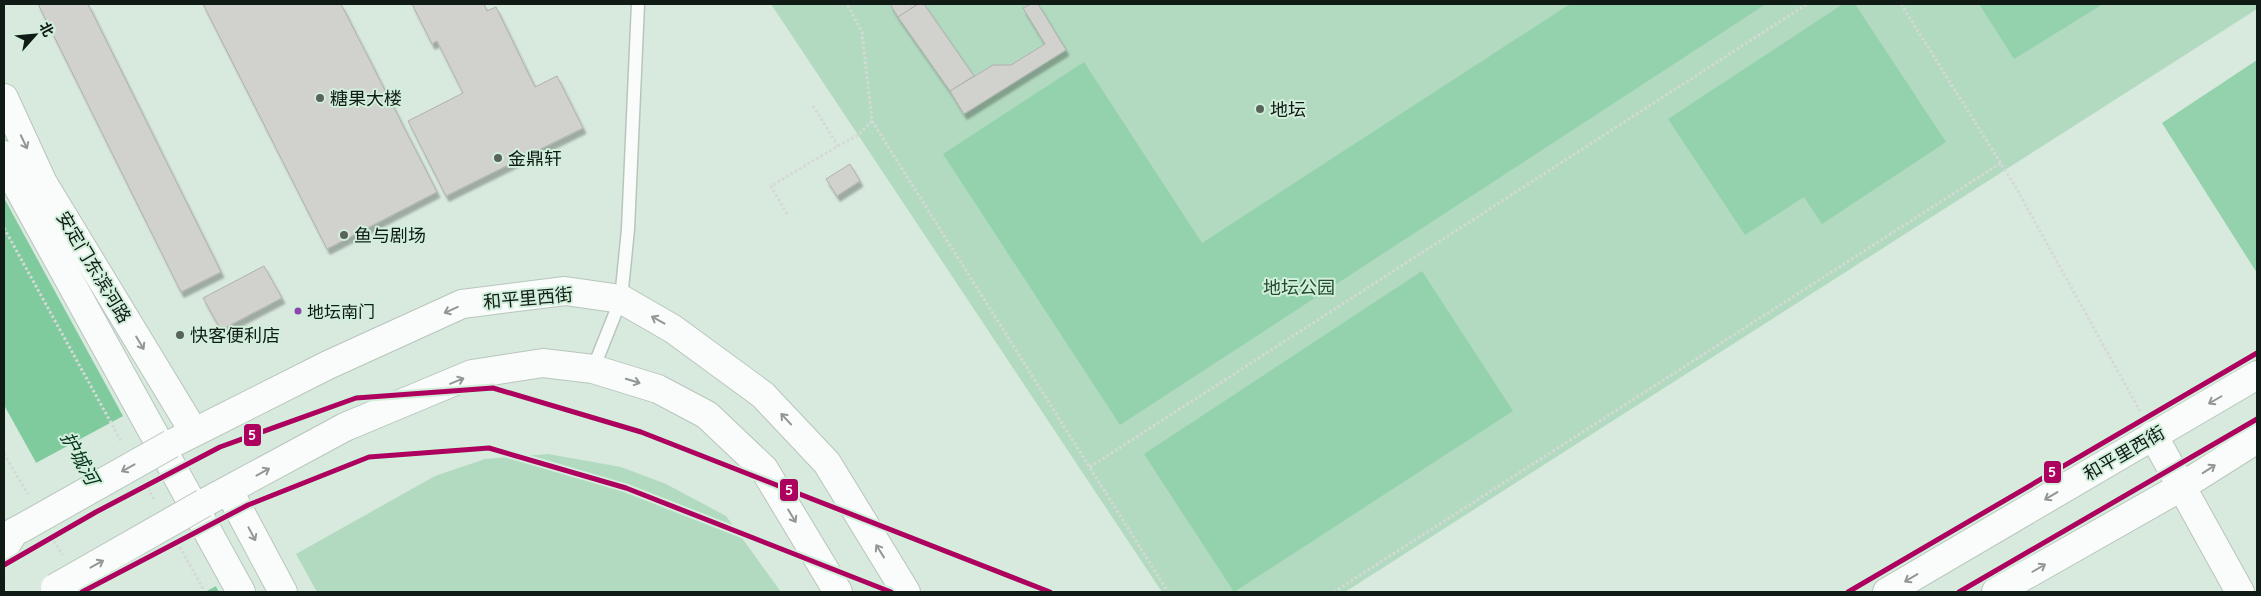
<svg xmlns="http://www.w3.org/2000/svg" width="2261" height="596" viewBox="0 0 2261 596" font-family="Quicksand,'Noto Sans SC',sans-serif">
	<defs>
		<filter id="shadow"><feDropShadow dx="3" dy="5.5" stdDeviation="1" flood-color="#0004"/></filter>
	</defs>
	<rect width="100%" height="100%" fill="#d8e9de"/>
	<!-- green -->
	<g fill="#b2dac0">
		<path d="M771,4h1486v5l-912,583h-183z"/>
		<path d="M548,454l73,13 45,17 60,32 55,76h-464l-21,-38 139,-78 50,-17z"/>
	</g>
	<!-- forest -->
	<g fill="#93d2ac">
		<path d="M1570,4h196l-646,421 -177,-271 141,-92 118,181z"/>
		<path d="M1843,4h12l91,138 -124,82 -18,-27 -59,38 -77,-116z"/>
		<path d="M1979,4h124l-89,55z"/>
		<path d="M2257,60v213l-95,-150z"/>
		<path d="M1422,271l91,140 -279,181 -90,-138z"/>
	</g>
	<!-- water -->
	<path fill="#80cb9e" d="M4,198l215,394h-111l-104,-187z"/>
	<!-- pier -->
	<path fill="#d8e9de" d="M125,415l93,170 -13,7h-100l-71,-128z"/>
	<!-- building -->
	<g fill="#d1d1ce" stroke="#b0b1ae" filter="url(#shadow)">
		<path d="M38,4h50l133,268 -40,20z"/>
		<path d="M203,4h138l96,188 -110,57z"/>
		<path d="M412,4h72l3,7 9,-4 39,80 22,-11 26,52 -137,68 -38,-75 55,-28 -26,-52 -5,3z"/>
		<path d="M890,4h28l-20,13z"/>
		<path d="M918,4h6l50,72 -24,15 -52,-74z"/>
		<path d="M1031,4h7l28,46 -102,64 -14,-23 43,-26h18l34,-21 -22,-36z"/>
		<path d="M850,164l10,17 -23,15 -11,-17z"/>
		<path d="M264,266l18,32 -61,32 -18,-32z"/>
	</g>
	<g fill="none" stroke-linecap="round" stroke-linejoin="round">
		<defs>
			<path id="service" d="M593,369l28,-70 7,-70 10,-225"/>
			<g id="tertiary">
				<path d="M4,98l39,85 151,249"/>
				<path d="M4,155l9,23 228,414"/>
				<path d="M2153,435l87,157"/>
				<path d="M229,491l54,101"/>
			</g>
			<g id="primary">
				<path d="M171,444l157,-79 134,-61 103,-13 56,8 52,30 90,66 64,68 79,129"/>
				<path d="M204,503l141,-76 127,-53 71,-11 50,6 65,20 49,26 57,54 74,123"/>
				<path d="M4,548l10,-16 8,-4"/>
				<path d="M1887,592l370,-217"/>
				<path d="M1996,592l185,-105 76,-48"/>
			</g>
		</defs>
		<!-- service casing -->
		<use href="#service" stroke="#b8c5bc" stroke-width="15"/>
		<!-- tertiary casing -->
		<use href="#tertiary" stroke="#b8c5bc" stroke-width="30"/>
		<!-- primary casing -->
		<use href="#primary" stroke="#b8c5bc" stroke-width="30"/>
		<!-- path -->
		<g stroke="#d5d9d6" stroke-width="3" stroke-dasharray="2.5 2.5" stroke-linecap="butt">
			<path d="M1901,4l114,182 126,227"/>
			<path d="M872,121l296,471"/>
			<path d="M838,146l20,-11 14,-14 -10,-89 -15,-28"/>
			<path d="M787,214l-16,-28 67,-40 -26,-42"/>
			<path d="M4,228l117,213"/>
			<path d="M4,454l24,40"/>
			<path d="M1090,467l717,-463"/>
			<path d="M148,488l6,12"/>
			<path d="M54,541l8,14"/>
			<path d="M180,547l25,45"/>
			<path d="M1334,592l667,-429"/>
		</g>
		<!-- service -->
		<use href="#service" stroke="#f9fcfa" stroke-width="12"/>
		<!-- tertiary -->
		<use href="#tertiary" stroke="#f9fcfa" stroke-width="28"/>
		<!-- primary -->
		<use href="#primary" stroke="#f9fcfa" stroke-width="28"/>
		<defs>
			<g id="primary-bridge">
				<path d="M22,528l149,-84"/>
				<path d="M55,588l149,-85"/>
			</g>
		</defs>
		<!-- primary-bridge casing -->
		<use href="#primary-bridge" stroke="#b8c5bc" stroke-width="30" stroke-linecap="butt"/>
		<!-- primary-bridge -->
		<use href="#primary-bridge" stroke="#f9fcfa" stroke-width="28"/>
		<defs>
			<g id="metro-1">
				<path d="M4,565l92,-53 124,-65 136,-49 137,-10 148,44 409,160"/>
				<path d="M82,592l166,-87 121,-48 120,-9 137,40 265,104"/>
				<path d="M1848,592l409,-239"/>
				<path d="M1959,592l298,-173"/>
			</g>
		</defs>
		<!-- metro-1 casing -->
		<use href="#metro-1" stroke="#d2efdb" stroke-width="9"/>
		<!-- metro-1 -->
		<use href="#metro-1" stroke="#ae005f" stroke-width="5"/>
	</g>
	<!-- one-way arrows -->
	<defs><path id="oneway-shaft" d="M-6 0H5M1.5-3L5.5 0L1.5 3" fill="none" stroke-width="1.6" stroke-linecap="round" stroke-linejoin="round" transform="scale(1.25)"/></defs>
	<g stroke="#919793">
		<use href="#oneway-shaft" transform="translate(24 142) rotate(65)"/>
		<use href="#oneway-shaft" transform="translate(451 310) rotate(156)"/>
		<use href="#oneway-shaft" transform="translate(658 320) rotate(-151)"/>
		<use href="#oneway-shaft" transform="translate(140 343) rotate(59)"/>
		<use href="#oneway-shaft" transform="translate(457 381) rotate(-22)"/>
		<use href="#oneway-shaft" transform="translate(633 381) rotate(17)"/>
		<use href="#oneway-shaft" transform="translate(2215 400) rotate(150)"/>
		<use href="#oneway-shaft" transform="translate(786 419) rotate(-133)"/>
		<use href="#oneway-shaft" transform="translate(128 468) rotate(151)"/>
		<use href="#oneway-shaft" transform="translate(2209 469) rotate(-33)"/>
		<use href="#oneway-shaft" transform="translate(263 472) rotate(-29)"/>
		<use href="#oneway-shaft" transform="translate(2051 496) rotate(149)"/>
		<use href="#oneway-shaft" transform="translate(792 516) rotate(59)"/>
		<use href="#oneway-shaft" transform="translate(252 534) rotate(62)"/>
		<use href="#oneway-shaft" transform="translate(880 551) rotate(-122)"/>
		<use href="#oneway-shaft" transform="translate(97 564) rotate(-29)"/>
		<use href="#oneway-shaft" transform="translate(2039 568) rotate(-30)"/>
		<use href="#oneway-shaft" transform="translate(1911 578) rotate(149)"/>
	</g>
	<!-- markers -->
	<g fill="#57635b" stroke="#d2efdb" stroke-width="2">
		<circle cx="320" cy="98" r="5"/>
		<circle cx="1260" cy="109" r="5"/>
		<circle cx="498" cy="158" r="5"/>
		<circle cx="344" cy="235" r="5"/>
		<circle cx="180" cy="335" r="5"/>
	</g>
	<circle fill="#8e44ad" stroke="#d2efdb" stroke-width="2" cx="298" cy="311" r="4.5"/>
	<g text-anchor="middle" dominant-baseline="central" stroke-width="4" stroke-linejoin="round" paint-order="stroke">
		<!-- bus labels -->
		<g font-size="17" fill="#111b15" stroke="#d2efdb" text-anchor="start">
			<text x="307" y="311">地坛南门</text>
		</g>
		<!-- poi labels -->
		<g font-size="18" fill="#111b15" stroke="#d2efdb" text-anchor="start">
			<text x="330" y="98">糖果大楼</text>
			<text x="1270" y="109">地坛</text>
			<text x="508" y="158">金鼎轩</text>
			<text x="354" y="235">鱼与剧场</text>
			<text x="190" y="335">快客便利店</text>
		</g>
		<!-- street labels -->
		<g font-size="18" fill="#111b15" stroke="#d2efdb">
			<text transform="translate(94 267) rotate(59)">安定门东滨河路</text>
			<text transform="translate(528 298) rotate(-5)">和平里西街</text>
			<text transform="translate(2124 453) rotate(-30)">和平里西街</text>
		</g>
		<!-- park labels -->
		<g font-size="18" fill="#234c33" stroke="#d2efdb">
			<text x="1299" y="287">地坛公园</text>
		</g>
		<!-- water labels -->
		<g font-size="19" font-style="italic" fill="#06321b" stroke="#d2efdb">
			<text transform="translate(80 458) rotate(61)">护城河</text>
		</g>
	</g>
	<g stroke="#d2efdb" stroke-width="2">
		<rect x="243" y="423" width="19" height="24" rx="5" fill="#ae005f"/>
		<rect x="2043" y="460" width="19" height="24" rx="5" fill="#ae005f"/>
		<rect x="779" y="478" width="20" height="24" rx="5" fill="#ae005f"/>
	</g>
	<g font-size="14" text-anchor="middle" font-weight="bold" fill="#fff">
		<text x="252" y="440">5</text>
		<text x="2052" y="477">5</text>
		<text x="789" y="495">5</text>
	</g>
	<!-- border -->
	<rect width="2261" height="596" fill="none" stroke="#111b15" stroke-width="10"/>
	<!-- north arrow -->
	<g transform="translate(35 35) rotate(63)" stroke="#d2efdb" stroke-width="4" paint-order="stroke">
	<path d="M0-4L9 19L0 12L-9 19Z" fill="#111b15"/>
	<text y="-8" font-size="14" font-weight="bold" text-anchor="middle" fill="#111b15">北</text>
	</g>
</svg>
